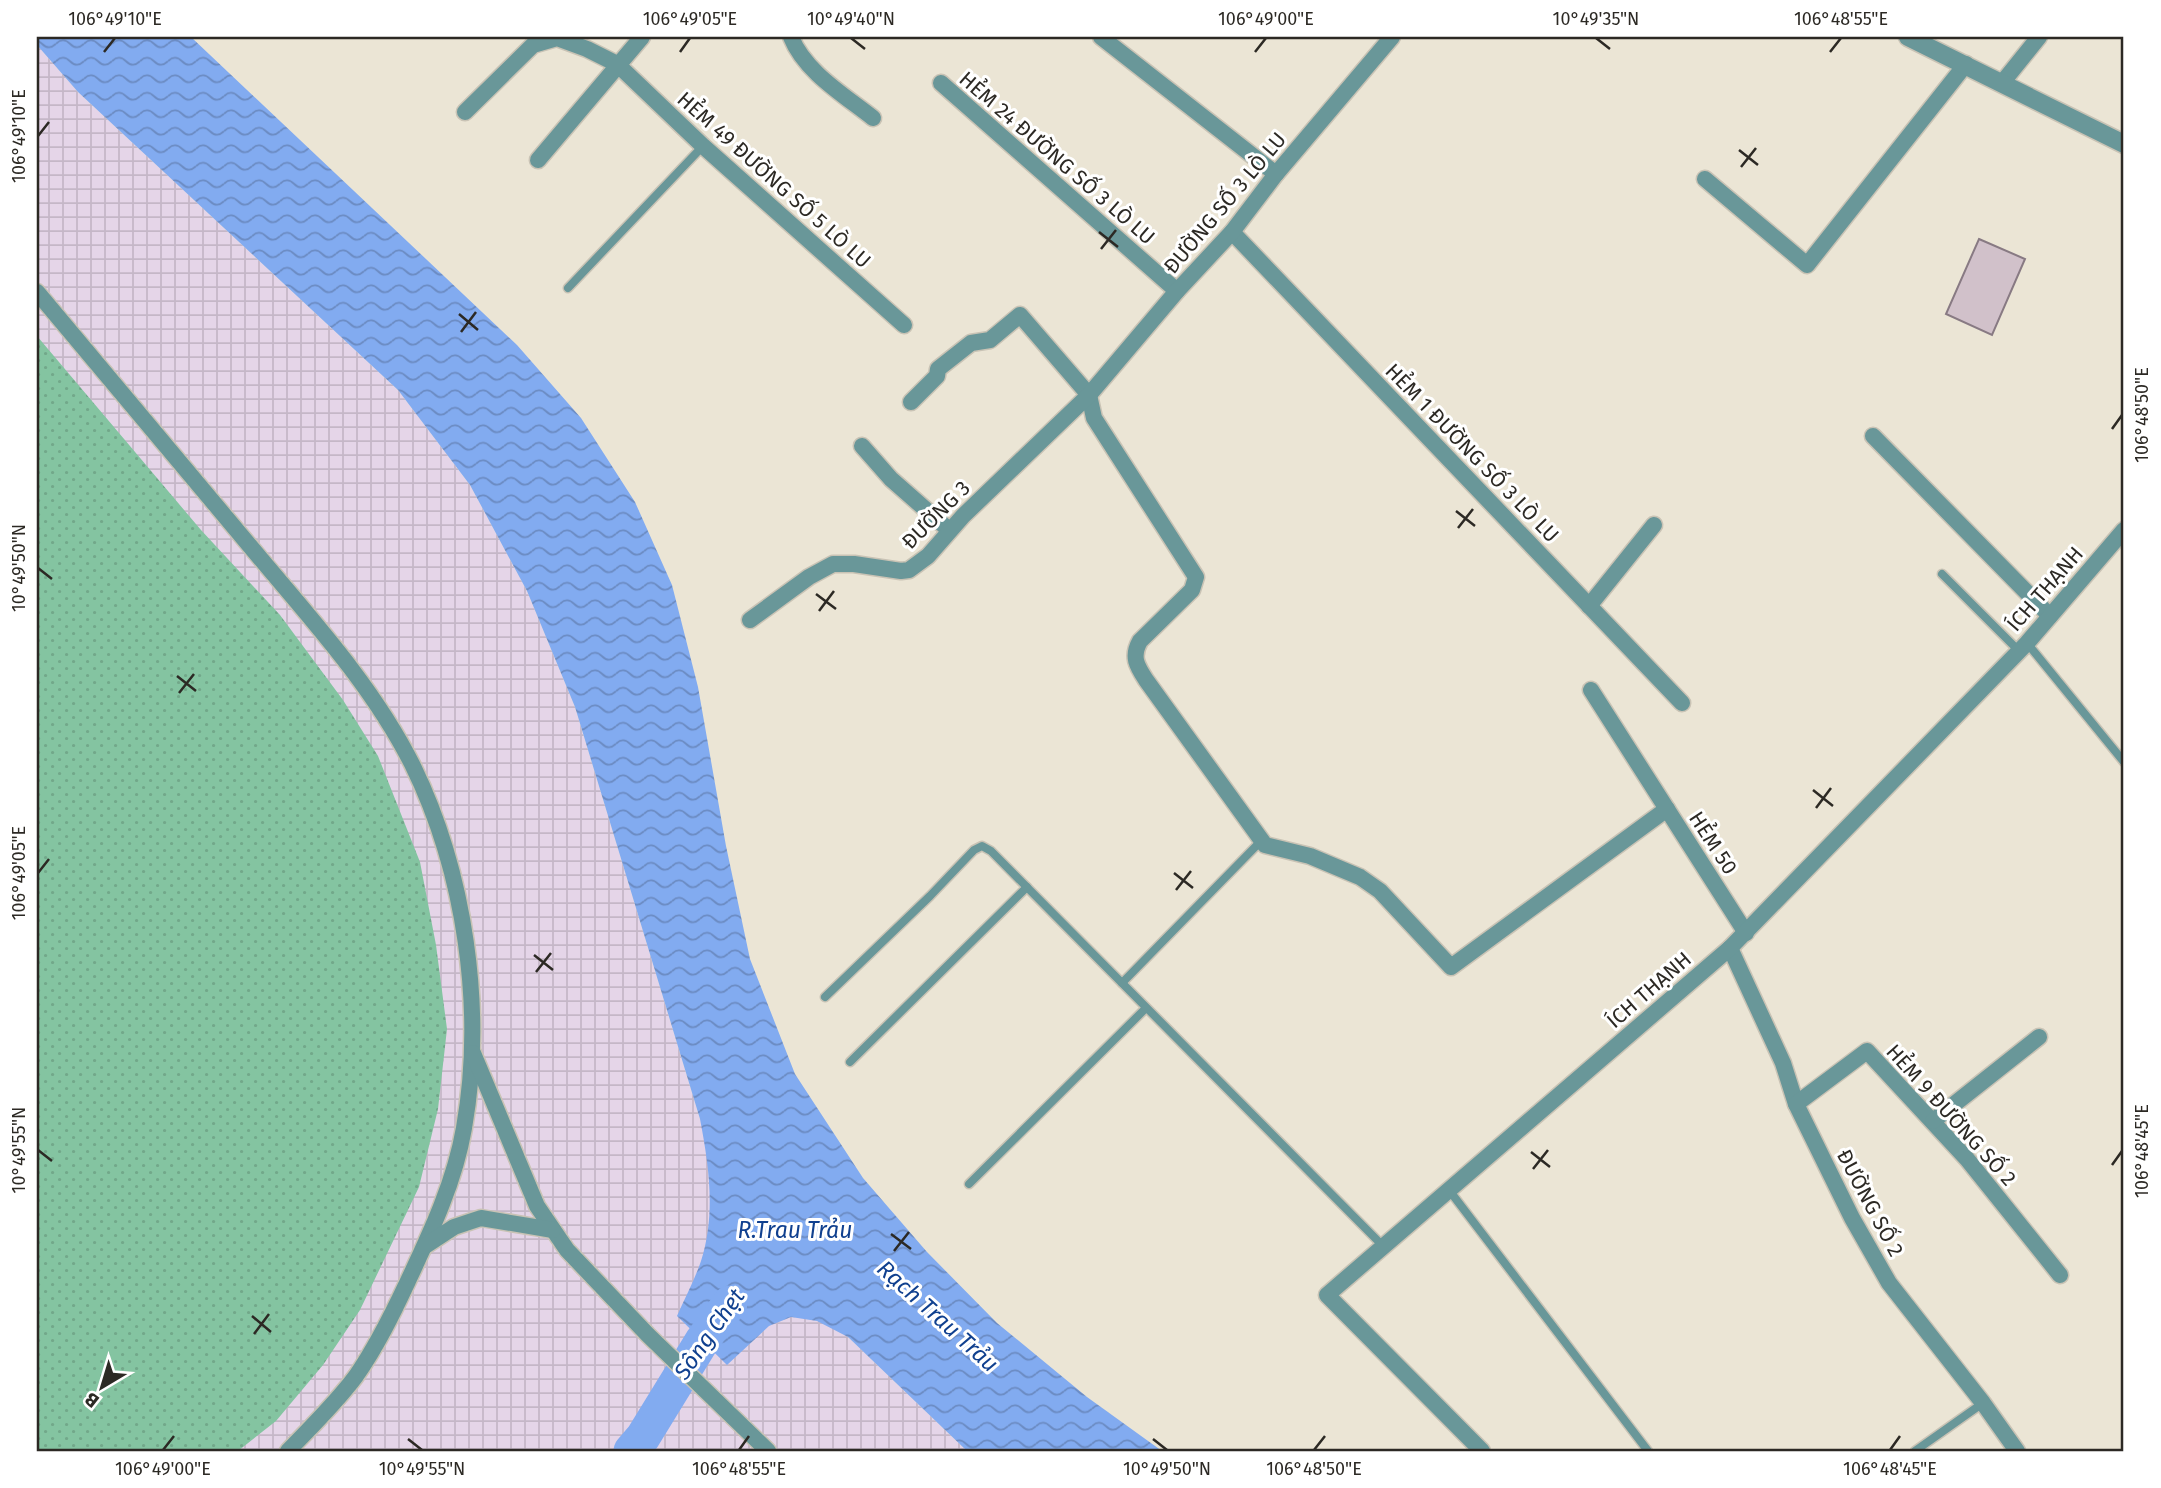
<svg xmlns="http://www.w3.org/2000/svg" width="2161" height="1488" viewBox="0 0 2161 1488" font-family="'Fira Sans',sans-serif">
	<defs>
		<pattern id="industrial-grid" width="8" height="8" patternUnits="userSpaceOnUse" patternTransform="scale(1.75)"><rect width="8" height="8" fill="#e5d5e8"/><path d="M0 4h8M4 0v8" fill="none" stroke="#c5b7c7"/></pattern>
		<pattern id="grass-dots" width="8" height="8" patternUnits="userSpaceOnUse" patternTransform="scale(1.75)"><rect width="8" height="8" fill="#84c4a1"/><path d="M2 2h.1M6 6h.1" fill="none" stroke="#72a88a" stroke-width="1.8" stroke-linecap="round"/></pattern>
		<pattern id="water-waves" width="16" height="10" patternUnits="userSpaceOnUse" patternTransform="scale(1.75)"><rect width="16" height="10" fill="#82abf0"/><path d="M0 5q4-4 8 0t8 0" fill="none" stroke="#6b8bc2"/></pattern>
	</defs>
	<rect width="100%" height="100%" fill="#ebe5d5"/>
	<!-- industrial -->
	<path fill="url(#industrial-grid)" d="M37,45l41,47 320,298 72,95 57,106 48,116 125,412 148,218 119,114h-930z"/>
	<!-- grass -->
	<path fill="url(#grass-dots)" d="M37,336l164,194 79,85 63,85 35,56 42,106 16,83 11,84 -9,80 -19,78 -59,123 -37,55 -47,56 -38,30h-201z"/>
	<!-- water -->
	<path fill="url(#water-waves)" d="M37,37h154l326,308 64,73 54,84 37,83 26,102 28,159 24,113 45,115 68,104 64,74 70,71 90,74 75,54h-195l-119,-114 -31,-16 -26,-4 -22,9 -42,39 -50,-49c8,-18 18,-37 24,-55 15,-47 8,-95 -1,-142l-125,-412 -48,-116 -57,-106 -72,-95 -320,-298 -41,-47z"/>
	<g fill="none" stroke-linecap="round" stroke-linejoin="round">
		<!-- river -->
		<path stroke="#82abf0" stroke-width="35" d="M631,1451l12,-14 59,-96 28,-38"/>
	</g>
	<!-- building -->
	<path fill="#d1c1ca" stroke="#887a83" stroke-width="2" d="M1979,239l46,20 -33,76 -46,-21z"/>
	<g fill="none" stroke-linecap="round" stroke-linejoin="round">
		<defs>
			<g id="service">
				<path d="M568,288l135,-142"/>
				<path d="M1942,574l77,77"/>
				<path d="M2027,643l97,119"/>
				<path d="M1122,983l139,-142"/>
				<path d="M825,997l105,-101 44,-46 8,-4 9,5 392,395"/>
				<path d="M850,1062l177,-175"/>
				<path d="M969,1184l177,-176"/>
				<path d="M1449,1190l199,261"/>
				<path d="M1915,1451l68,-48"/>
			</g>
			<g id="minor">
				<path d="M791,37c14,35 53,58 82,81"/>
				<path d="M1101,37l175,137"/>
				<path d="M941,83l236,208"/>
				<path d="M2002,83l37,-46"/>
				<path d="M465,112l68,-67 24,-7 30,11 30,15 86,82 201,179"/>
				<path d="M538,160l104,-123"/>
				<path d="M1705,179l102,86 159,-201"/>
				<path d="M1232,232l450,471"/>
				<path d="M37,292c72,86 145,173 218,260 56,67 117,133 157,212 53,108 73,245 52,364 -9,53 -33,104 -56,153 -15,32 -31,65 -52,95 -20,27 -45,51 -68,75"/>
				<path d="M1089,395l5,23 102,159 -4,13 -52,51c-9,16 -3,25 6,39l119,165 45,11 50,21 20,14 71,76 216,-158"/>
				<path d="M911,402l26,-26 1,-7 33,-26 19,-3 30,-25 69,80"/>
				<path d="M1873,436l177,180"/>
				<path d="M862,446l29,33 58,51"/>
				<path d="M1589,606l65,-81"/>
				<path d="M750,620l59,-43 24,-13h21l47,7 8,-1 19,-14 35,-40 126,-121 88,-104 55,-59 44,-58 116,-137"/>
				<path d="M1591,690l155,243"/>
				<path d="M1730,948l53,115 13,41 56,114 37,65 94,120 34,48"/>
				<path d="M473,1053l64,153 30,44 81,85 120,116"/>
				<path d="M1796,1104l71,-53 100,108 93,116"/>
				<path d="M1933,1121l106,-84"/>
				<path d="M425,1246l29,-19 27,-9 72,12"/>
				<path d="M1482,1451l-155,-156 403,-347 297,-305 97,-113"/>
			</g>
			<path id="tertiary" d="M1908,37l216,107"/>
		</defs>
		<!-- service casing -->
		<use href="#service" stroke="#c9c3b5" stroke-width="11"/>
		<!-- minor casing -->
		<use href="#minor" stroke="#c9c3b5" stroke-width="19"/>
		<!-- tertiary casing -->
		<use href="#tertiary" stroke="#c9c3b5" stroke-width="21"/>
		<!-- service -->
		<use href="#service" stroke="#699799" stroke-width="8"/>
		<!-- minor -->
		<use href="#minor" stroke="#699799" stroke-width="16"/>
		<!-- tertiary -->
		<use href="#tertiary" stroke="#699799" stroke-width="18"/>
	</g>
	<!-- ticks -->
	<path fill="none" stroke="#2c2924" stroke-width="2.5" d="M851,38l14,11M1596,38l14,11M104,52l11,-14M680,52l10,-14M1255,52l11,-14M1830,52l11,-14M38,136l11,-14M1739,150l19,15M1741,167l15,-19M1099,232l19,15M1101,249l15,-19M459,314l19,16M461,332l15,-20M2112,429l10,-14M1456,511l19,15M1458,528l15,-19M38,568l14,11M816,594l20,15M819,611l15,-20M177,676l19,15M179,693l15,-19M1813,790l20,16M1816,808l15,-20M38,873l11,-14M1174,873l19,15M1176,890l15,-19M534,955l19,15M536,972l15,-19M38,1150l14,11M1531,1152l19,15M2112,1165l10,-14M1533,1169l15,-19M891,1234l20,15M894,1251l15,-19M252,1316l19,16M254,1334l15,-20M408,1439l14,11M1153,1439l14,11M163,1450l11,-14M739,1450l10,-14M1314,1450l11,-14M1890,1450l10,-14"/>
	<g text-anchor="middle" dominant-baseline="central" stroke-width="6" stroke-linejoin="round" paint-order="stroke">
		<!-- street labels -->
		<g font-size="21" fill="#2c2924" stroke="#fff">
			<text transform="translate(1057 158) rotate(41)">HẺM 24 ĐƯỜNG SỐ 3 LÒ LU</text>
			<text transform="translate(774 180) rotate(42)">HẺM 49 ĐƯỜNG SỐ 5 LÒ LU</text>
			<text transform="translate(1225 203) rotate(-50)">ĐƯỜNG SỐ 3 LÒ LU</text>
			<text transform="translate(1472 453) rotate(46)">HẺM 1 ĐƯỜNG SỐ 3 LÒ LU</text>
			<text transform="translate(936 515) rotate(-45)">ĐƯỜNG 3</text>
			<text transform="translate(2045 589) rotate(-49)">ÍCH THẠNH</text>
			<text transform="translate(1713 843) rotate(57)">HẺM 50</text>
			<text transform="translate(1649 990) rotate(-41)">ÍCH THẠNH</text>
			<text transform="translate(1951 1115) rotate(48)">HẺM 9 ĐƯỜNG SỐ 2</text>
			<text transform="translate(1870 1203) rotate(62)">ĐƯỜNG SỐ 2</text>
		</g>
		<!-- water labels -->
		<g font-size="23" font-style="italic" fill="#10408f" stroke="#fff">
			<text x="795" y="1230">R.Trau Trảu</text>
			<text transform="translate(938 1316) rotate(42)">Rạch Trau Trảu</text>
			<text transform="translate(709 1334) rotate(-55)">Sông Chẹt</text>
		</g>
	</g>
	<!-- border -->
	<rect width="2161" height="1488" fill="none" stroke="#ffffff" stroke-width="77"/>
	<!-- north arrow -->
	<g transform="translate(102 1387) rotate(218)" stroke="#ffffff" stroke-width="5" paint-order="stroke">
	<path d="M0-5L12 26L0 18L-12 26Z" fill="#2c2924"/>
	<text y="-10" font-size="19" font-weight="bold" text-anchor="middle" fill="#2c2924">B</text>
	</g>
	<rect x="38" y="38" width="2084" height="1412" fill="none" stroke="#2c2924" stroke-width="2.5"/>
	<g font-size="18" text-anchor="middle" fill="#2c2924">
		<text x="115" y="25">106°49'10"E</text>
		<text x="690" y="25">106°49'05"E</text>
		<text x="851" y="25">10°49'40"N</text>
		<text x="1266" y="25">106°49'00"E</text>
		<text x="1596" y="25">10°49'35"N</text>
		<text x="1841" y="25">106°48'55"E</text>
		<text transform="translate(19 136) rotate(-90)" y="6">106°49'10"E</text>
		<text transform="translate(2142 415) rotate(-90)" y="6">106°48'50"E</text>
		<text transform="translate(19 568) rotate(-90)" y="6">10°49'50"N</text>
		<text transform="translate(19 873) rotate(-90)" y="6">106°49'05"E</text>
		<text transform="translate(19 1150) rotate(-90)" y="6">10°49'55"N</text>
		<text transform="translate(2142 1151) rotate(-90)" y="6">106°48'45"E</text>
		<text x="163" y="1475">106°49'00"E</text>
		<text x="422" y="1475">10°49'55"N</text>
		<text x="739" y="1475">106°48'55"E</text>
		<text x="1167" y="1475">10°49'50"N</text>
		<text x="1314" y="1475">106°48'50"E</text>
		<text x="1890" y="1475">106°48'45"E</text>
	</g>
</svg>
